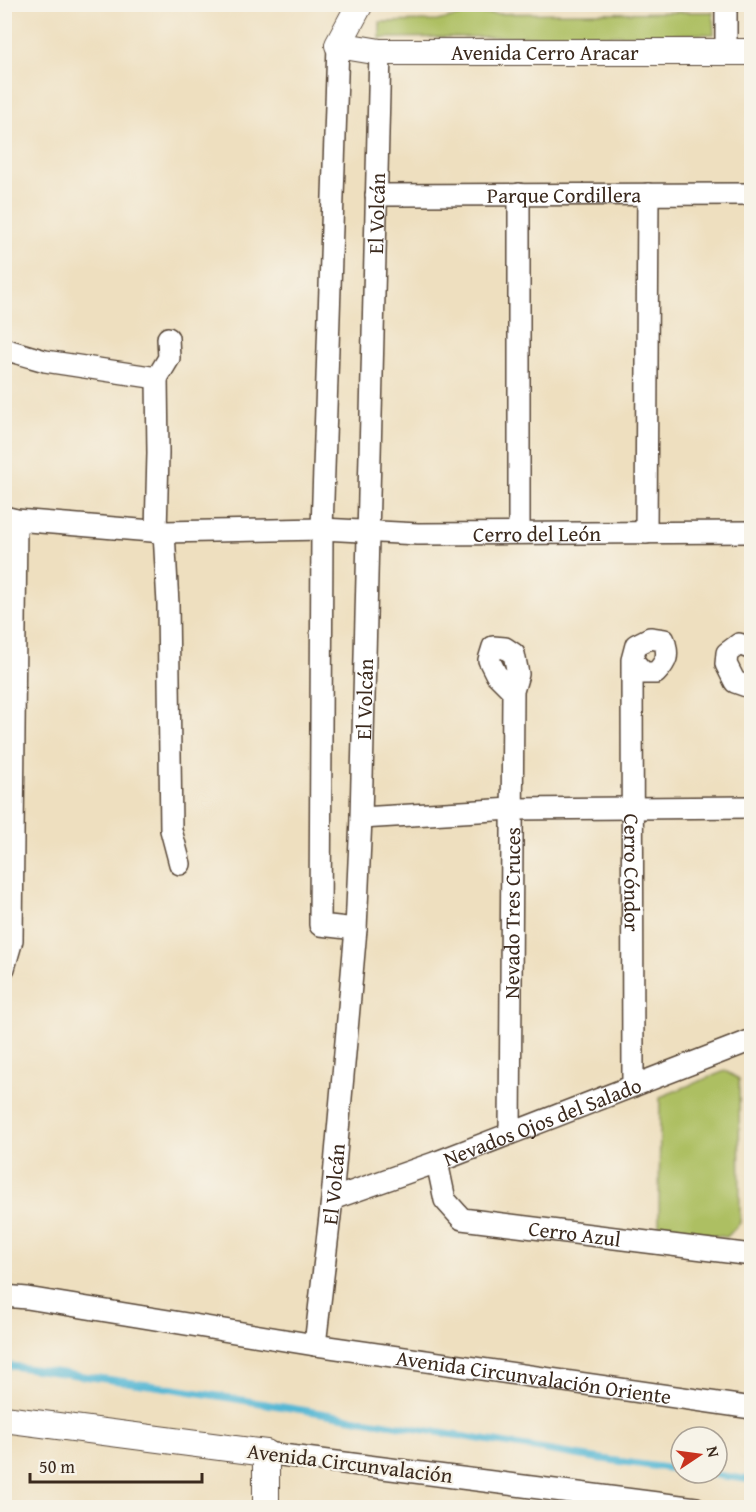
<svg xmlns="http://www.w3.org/2000/svg" width="756" height="1512" viewBox="0 0 756 1512" font-family="'Gentium Book Plus',serif">
	<rect width="100%" height="100%" fill="#f7f3e8"/>
	<filter id="ink" filterUnits="userSpaceOnUse"><feTurbulence type="fractalNoise" baseFrequency=".0167" numOctaves="2"/><feDisplacementMap in="SourceGraphic" scale="12" xChannelSelector="R" yChannelSelector="G"/><feConvolveMatrix kernelMatrix="1 2 1 2 8 2 1 2 1" color-interpolation-filters="sRGB"/></filter>
	<filter id="wash" filterUnits="userSpaceOnUse"><feTurbulence type="fractalNoise" baseFrequency=".008" numOctaves="4" result="noise"/><feDisplacementMap in="SourceGraphic" scale="24" xChannelSelector="R" yChannelSelector="G"/><feGaussianBlur stdDeviation="1.35" result="paint"/><feColorMatrix in="noise" values="0 0 0 0 0 0 0 0 0 0 0 0 0 0 0 0 0 1.4 0 .05"/><feComposite in="paint" operator="in"/></filter>
	<g filter="url(#wash)">
		<rect width="100%" height="100%" fill="#eedfbf"/>
		<!-- green -->
		<g fill="#adbf62" stroke="#747440" stroke-width="1.5">
			<path d="M713,12l1,22 -334,4v-16l57,-1 31,-7z"/>
			<path d="M725,1071l14,8 1,144 -13,14 -68,-8 1,-132z"/>
		</g>
		<g fill="none" stroke-linecap="round" stroke-linejoin="round">
			<!-- stream -->
			<g stroke="#55b7d4" stroke-width="7">
				<path d="M4,1365l159,22 425,70 93,13"/>
				<path d="M702,1473l50,7"/>
			</g>
		</g>
	</g>
	<g filter="url(#ink)">
		<g fill="none" stroke-linecap="round" stroke-linejoin="round">
			<defs>
				<g id="minor">
					<path d="M338,45l-16,484 -2,396 36,4"/>
					<path d="M726,51v-47"/>
					<path d="M519,194v339"/>
					<path id="s1" d="M376,195l376,-1"/>
					<path d="M4,349l41,12 112,17 12,-20 -1,-20"/>
					<path id="s2" d="M4,517l12,3 148,12 158,-3 96,5 334,-2"/>
					<path d="M156,532l2,-79 -1,-75"/>
					<path d="M164,532l4,72 3,226 9,34"/>
					<path d="M646,533l2,-339"/>
					<path d="M752,649l-13,-5 -12,9 -1,11 9,18 17,6"/>
					<path id="s3" d="M632,660l12,13h12c11,-12 13,-17 8,-33l-14,-2 -14,7 -4,15 1,426"/>
					<path d="M361,818l151,-9 240,-2"/>
					<path d="M4,968l8,-28 4,-420"/>
					<path id="s4" d="M510,1133l3,-442 5,-17 -4,-20 -9,-6 -12,-1 -4,13 7,14 17,17"/>
					<path id="s5" d="M437,1162l8,38 17,19 290,36"/>
					<path id="s6" d="M332,1199l105,-37 315,-122"/>
					<path id="s7" d="M4,1296l23,2 288,47 437,63"/>
					<path id="s8" d="M315,1345l17,-146 24,-270 5,-111 19,-766"/>
					<path d="M266,1453l430,55"/>
				</g>
				<g id="tertiary">
					<path id="s9" d="M360,4l-22,41 42,7h372"/>
					<path d="M4,1419l262,34v55"/>
				</g>
			</defs>
			<!-- minor casing -->
			<use href="#minor" stroke="#564536" stroke-width="24"/>
			<!-- tertiary casing -->
			<use href="#tertiary" stroke="#564536" stroke-width="28"/>
			<!-- minor -->
			<use href="#minor" stroke="#fff" stroke-width="21"/>
			<!-- tertiary -->
			<use href="#tertiary" stroke="#fff" stroke-width="26"/>
		</g>
	</g>
	<g text-anchor="middle" dominant-baseline="central" stroke-width="4.5" stroke-linejoin="round" paint-order="stroke">
		<!-- street labels -->
		<g font-size="21" fill="#3b2a1e" stroke="#f7f3e8">
			<text stroke="none"><textPath href="#s9" startOffset="254">Avenida Cerro Aracar</textPath></text>
			<text stroke="none"><textPath href="#s1" startOffset="188">Parque Cordillera</textPath></text>
			<text stroke="none"><textPath href="#s8" startOffset="1134">El Volcán</textPath></text>
			<text stroke="none"><textPath href="#s2" startOffset="534">Cerro del León</textPath></text>
			<text stroke="none"><textPath href="#s8" startOffset="648">El Volcán</textPath></text>
			<text stroke="none"><textPath href="#s3" startOffset="324">Cerro Cóndor</textPath></text>
			<text stroke="none"><textPath href="#s4" startOffset="220">Nevado Tres Cruces</textPath></text>
			<text stroke="none"><textPath href="#s6" startOffset="224">Nevados Ojos del Salado</textPath></text>
			<text stroke="none"><textPath href="#s8" startOffset="162">El Volcán</textPath></text>
			<text stroke="none"><textPath href="#s5" startOffset="178">Cerro Azul</textPath></text>
			<text stroke="none"><textPath href="#s7" startOffset="536">Avenida Circunvalación Oriente</textPath></text>
			<text transform="translate(350 1463) rotate(7)">Avenida Circunvalación</text>
		</g>
	</g>
	<!-- margin -->
	<rect width="756" height="1512" fill="none" stroke="#f7f3e8" stroke-width="24"/>
	<!-- north arrow -->
	<g transform="translate(699 1455) rotate(77)"><circle r="28" fill="#f7f3e8" stroke="#aca397" stroke-width="1.5"/>
	<path d="M0-4.5L10 22L0 15L-10 22Z" fill="#c8321e"/>
	<text y="-9" font-size="16" font-weight="bold" text-anchor="middle" fill="#3b2a1e">N</text>
	</g>
	<!-- scale -->
	<path d="M30 1473v9h172v-9" fill="none" stroke="#3b2a1e" stroke-width="3"/>
	<text x="39" y="1473" font-size="18" fill="#3b2a1e" stroke="#f7f3e8" stroke-width="4.5" paint-order="stroke">50 m</text>
</svg>
